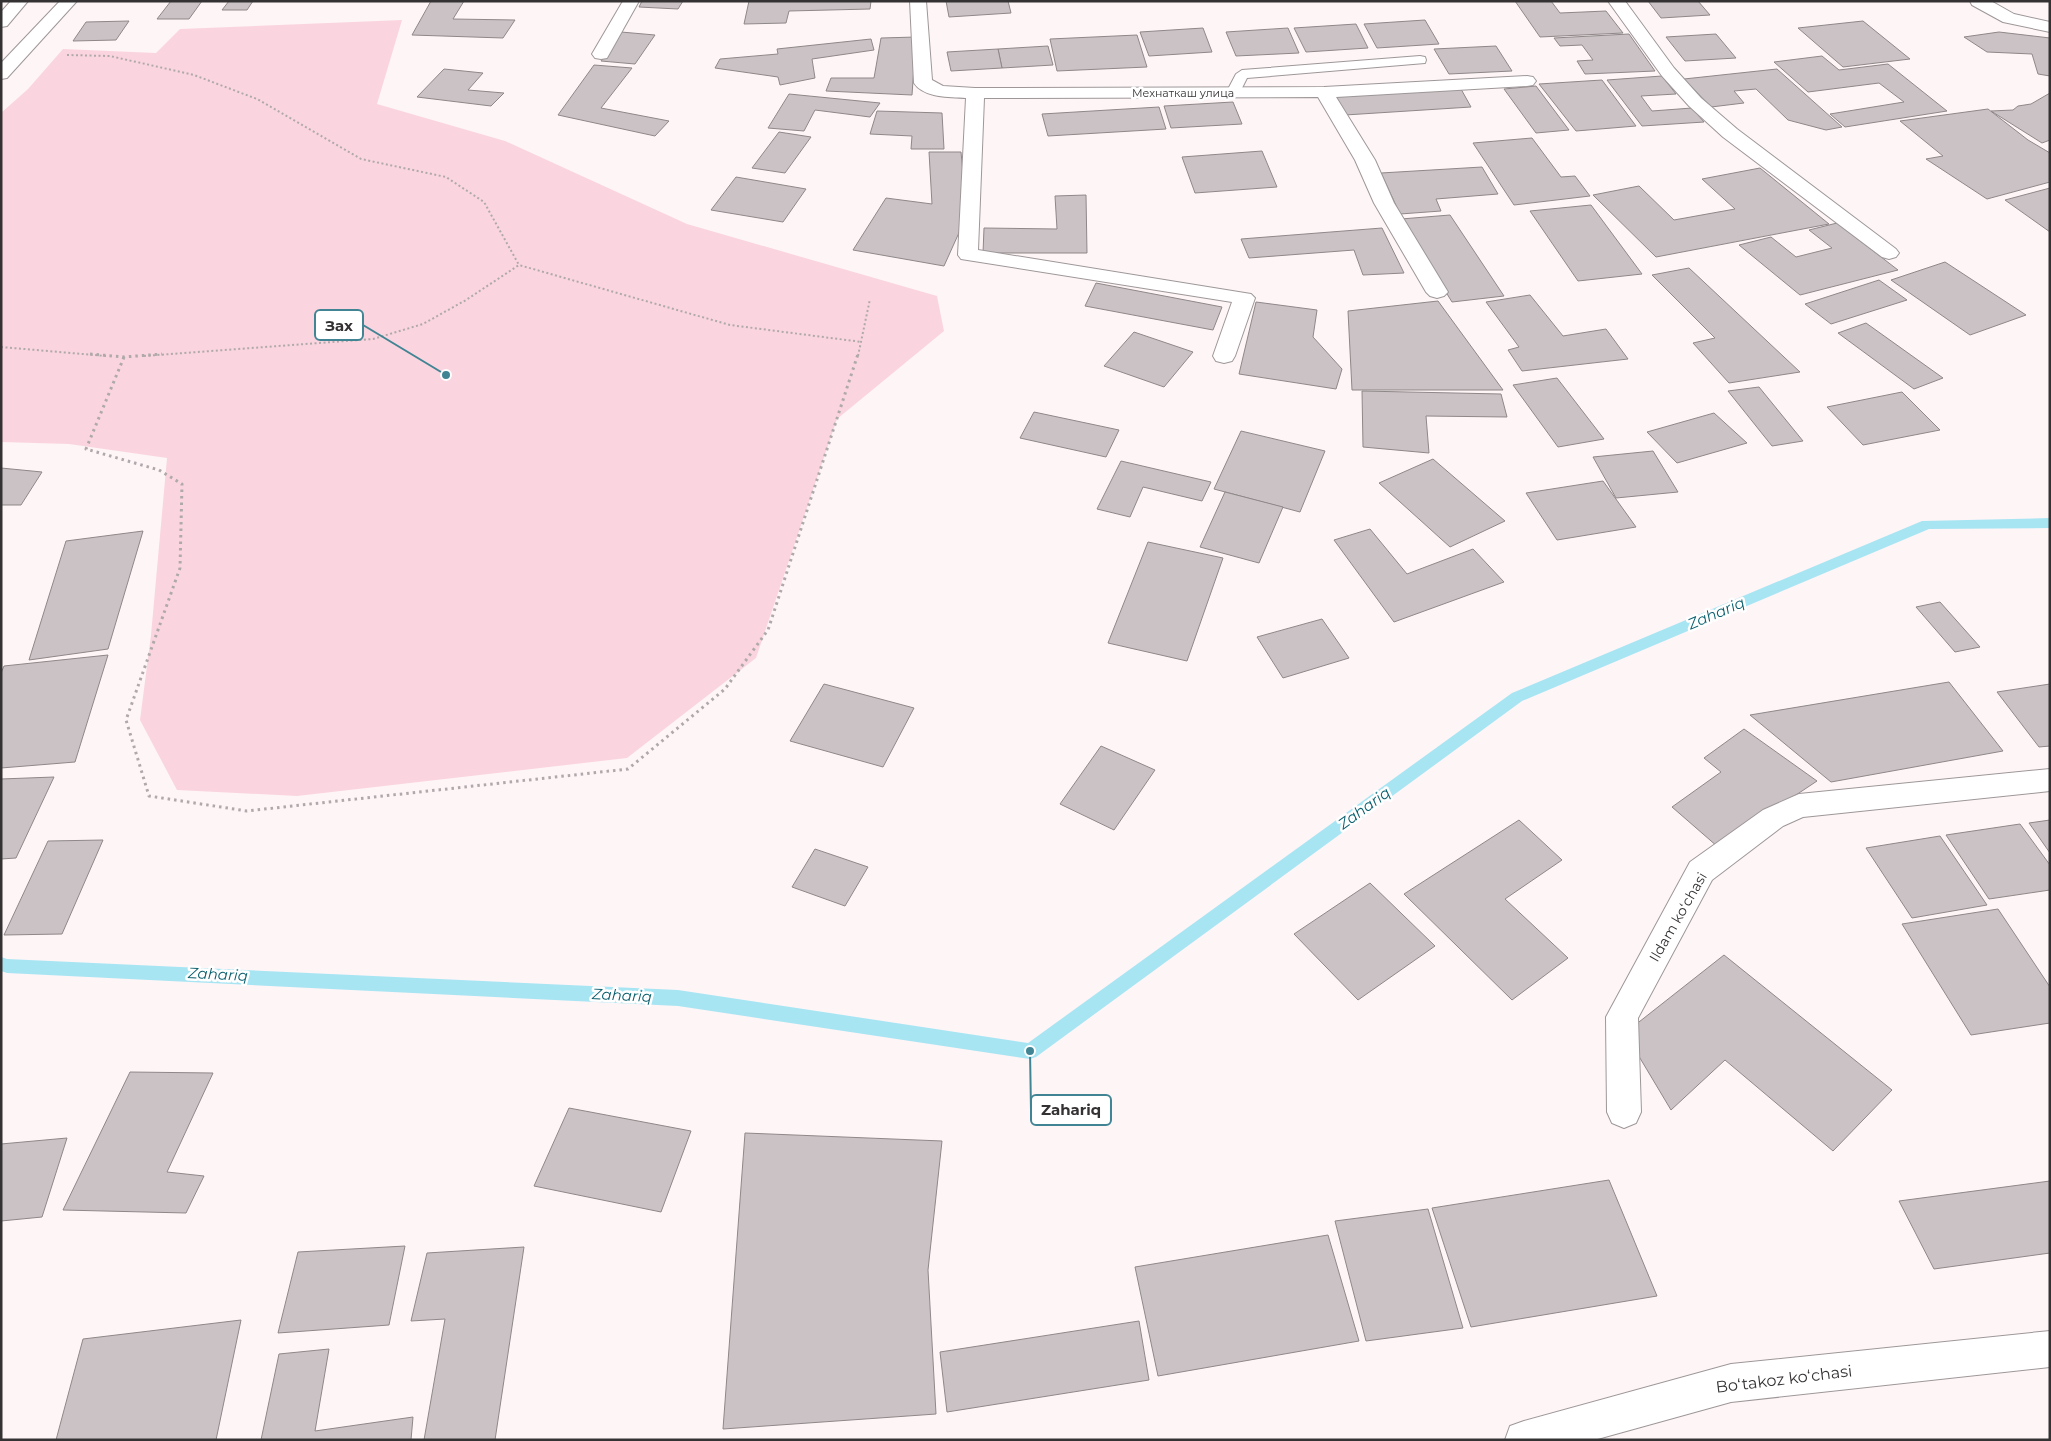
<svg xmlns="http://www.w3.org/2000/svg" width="2051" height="1441" viewBox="0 0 2051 1441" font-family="Montserrat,sans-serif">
	<rect width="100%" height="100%" fill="#fef5f7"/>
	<!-- green -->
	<path fill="#fad5df" d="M402,20l-25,84 128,37 182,83 250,72 7,35 -107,88 -81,239 -129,100 -330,38 -120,-6 -37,-70 11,-85 16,-177 -98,-14 -68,-2v-329l27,-24 35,-40 93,4 24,-24z"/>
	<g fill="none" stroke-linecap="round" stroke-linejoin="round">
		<!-- stream -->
		<path fill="#a8e5f3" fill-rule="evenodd" d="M2050,518v10l-121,1 -407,172 -486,356 -6,2 -352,-53 -671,-33 -6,-2v-14l6,2 671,31 350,53 484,-350 410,-172z"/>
	</g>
	<!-- building -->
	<g fill="#cac2c4" stroke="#8f8889">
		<path d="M171,1h31l-13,18h-32z"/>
		<path d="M229,1h24l-6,9h-25z"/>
		<path d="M431,1h33l-11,18 62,1 -12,18 -91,-3z"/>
		<path d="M642,1h41l-5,8 -39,-2z"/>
		<path d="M749,1h122l-1,8 -81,2 -3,12 -42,1z"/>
		<path d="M946,1h62l3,12 -62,4z"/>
		<path d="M1515,1h36l9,12 46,-2 17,22 -83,4z"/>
		<path d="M1648,1h50l12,14 -49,3z"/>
		<path d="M1425,20l14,24 -62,4 -13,-24z"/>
		<path d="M129,21l-13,19 -43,1 13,-19z"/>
		<path d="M1863,21l47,38 -67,8 -45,-39z"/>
		<path d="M1356,24l12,24 -62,4 -12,-24z"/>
		<path d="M1203,28l9,24 -63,4 -9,-24z"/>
		<path d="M1288,28l11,25 -63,3 -10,-24z"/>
		<path d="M621,32l34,3 -20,29 -34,-3z"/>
		<path d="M1999,32l51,6v38l-12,-2 -6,-20 -45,-2 -23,-15z"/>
		<path d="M1629,34l26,37 -70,3 -8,-13 16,-1 -11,-15 -22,1 -6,-8z"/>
		<path d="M1716,34l20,24 -51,3 -19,-24z"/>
		<path d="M1137,35l10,32 -90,4 -7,-32z"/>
		<path d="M916,37l-4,58 -86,-4 5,-13h43l7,-40z"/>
		<path d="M871,39l3,11 -62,9 3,19 -35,7 -2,-8 -63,-9 5,-9 58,-5 -1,-5z"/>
		<path d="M1048,46l5,19 -51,3 -4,-19z"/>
		<path d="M1496,46l16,25 -63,3 -15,-25z"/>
		<path d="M998,49l4,19 -51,3 -4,-19z"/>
		<path d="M1822,56l17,14 49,-6 59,47 -102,16 -15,-13 74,-12 -25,-19 -71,9 -34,-30z"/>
		<path d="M594,65l38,3 -31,40 68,13 -14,15 -97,-21z"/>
		<path d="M444,69l39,4 -15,17 36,3 -13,13 -74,-9z"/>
		<path d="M1777,69l65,58 -16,3 -38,-10 -32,-31 -22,2 10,12 -33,4 -27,-28z"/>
		<path d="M1662,76l14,18 -35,2 11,15 40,-3 12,14 -62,4 -35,-46z"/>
		<path d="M1602,80l34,46 -60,5 -37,-47z"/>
		<path d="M1536,86l33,44 -33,3 -32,-44z"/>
		<path d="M1461,89l10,18 -126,8 -9,-18z"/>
		<path d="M2050,93v47l-8,3 -51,-32 22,-1 5,-4 13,-2z"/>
		<path d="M789,94l91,9 -10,14 -55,-7 -11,21 -36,-3z"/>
		<path d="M1233,102l9,22 -71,4 -7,-22z"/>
		<path d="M1159,107l7,22 -118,7 -6,-22z"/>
		<path d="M1988,109l40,31 22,13v29l-63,17 -61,-40 17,-3 -43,-35z"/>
		<path d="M877,111l65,2 2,36h-33l1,-13 -42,-2z"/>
		<path d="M779,132l32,5 -26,36 -33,-5z"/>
		<path d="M1532,138l29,39 14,-1 15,20 -76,9 -41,-62z"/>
		<path d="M1262,151l15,36 -82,6 -13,-36z"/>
		<path d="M929,152h32l6,63 -23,51 -91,-16 33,-52 46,6z"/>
		<path d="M1482,167l16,27 -62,5 5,12 -41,3 -19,-41z"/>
		<path d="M1760,168l69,56 -173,33 -63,-62 46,-9 35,34 61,-11 -33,-30z"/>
		<path d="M736,177l70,12 -23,33 -72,-12z"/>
		<path d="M2050,188v44l-45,-32z"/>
		<path d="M1086,195l1,58h-104l1,-25 73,1 -2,-33z"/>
		<path d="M1591,205l51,69 -64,7 -48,-70z"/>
		<path d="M1450,215l54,81 -52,6 -51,-83z"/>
		<path d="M1837,223l61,47 -98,25 -61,-50 32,-8 25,20 36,-9 -23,-18z"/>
		<path d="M1382,228l22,45 -41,2 -9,-25 -105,8 -8,-19z"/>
		<path d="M1945,262l81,53 -56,20 -79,-55z"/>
		<path d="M1689,268l111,104 -71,11 -36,-40 22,-5 -63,-63z"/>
		<path d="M1879,280l28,20 -76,24 -26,-20z"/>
		<path d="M1096,283l126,24 -9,23 -128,-24z"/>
		<path d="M1530,295l33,41 43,-7 22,30 -106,12 -14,-21 11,-3 -33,-45z"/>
		<path d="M1438,301l65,89h-151l-4,-79z"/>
		<path d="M1256,302l61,8 -4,27 29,32 -6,20 -97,-15z"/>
		<path d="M1866,323l77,55 -29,11 -76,-56z"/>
		<path d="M1134,332l59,20 -29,35 -60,-21z"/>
		<path d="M1557,378l47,61 -46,8 -45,-62z"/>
		<path d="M1759,387l44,54 -31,5 -44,-55z"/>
		<path d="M1362,391l139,3 6,23 -81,-1 3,37 -66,-6z"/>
		<path d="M1902,392l38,38 -77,15 -36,-38z"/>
		<path d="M1034,412l85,18 -13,27 -86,-19z"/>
		<path d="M1714,413l33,30 -70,20 -30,-31z"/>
		<path d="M1241,431l84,20 -25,61 -86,-23z"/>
		<path d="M1653,451l25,41 -62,6 -23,-41z"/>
		<path d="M1433,459l72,62 -55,26 -71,-64z"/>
		<path d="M1121,461l90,21 -9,19 -59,-14 -13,30 -33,-8z"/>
		<path d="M1,468l41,4 -21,33h-20z"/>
		<path d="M1603,481l33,46 -79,13 -31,-47z"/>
		<path d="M1225,492l58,15 -24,56 -59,-16z"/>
		<path d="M1370,529l37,45 66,-25 31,33 -110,40 -60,-82z"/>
		<path d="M143,531l-35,118 -79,11 37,-119z"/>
		<path d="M1148,542l75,16 -36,103 -79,-18z"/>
		<path d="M1940,602l40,45 -25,5 -39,-45z"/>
		<path d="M1322,619l27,39 -66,20 -26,-41z"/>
		<path d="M108,655l-33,107 -74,6v-95l3,-7z"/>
		<path d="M1949,682l54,69 -172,31 -81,-67z"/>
		<path d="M824,684l90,24 -31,59 -93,-26z"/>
		<path d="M2050,684v62l-11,1 -42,-55z"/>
		<path d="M1744,729l73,52 -99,66 -46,-40 49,-35 -17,-14z"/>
		<path d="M1101,746l54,24 -41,60 -54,-26z"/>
		<path d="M54,777l-38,81 -15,1v-80z"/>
		<path d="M1519,820l43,40 -57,39 63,59 -56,42 -108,-106z"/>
		<path d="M2050,820v33l-21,-30z"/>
		<path d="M2020,824l30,41v25l-61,9 -43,-64z"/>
		<path d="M1940,836l47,69 -75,13 -46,-70z"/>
		<path d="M103,840l-41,94 -58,1 44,-94z"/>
		<path d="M815,849l53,18 -23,39 -53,-19z"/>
		<path d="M1370,883l65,63 -77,54 -64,-66z"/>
		<path d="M1998,909l52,78v36l-79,12 -69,-111z"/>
		<path d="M1724,955l168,135 -59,61 -108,-91 -54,50 -46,-77z"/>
		<path d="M130,1072l83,1 -46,99 37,4 -18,37 -123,-3z"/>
		<path d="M569,1108l122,23 -30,81 -127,-26z"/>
		<path d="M745,1133l197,8 -14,129 8,144 -213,15z"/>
		<path d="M67,1138l-25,79 -41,4v-77z"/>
		<path d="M1609,1180l48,116 -186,31 -39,-119z"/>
		<path d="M2050,1181v72l-116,16 -35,-68z"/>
		<path d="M1428,1209l35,119 -97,13 -31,-120z"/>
		<path d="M1328,1235l31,106 -201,35 -23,-109z"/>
		<path d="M405,1246l-16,79 -111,8 20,-81z"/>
		<path d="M524,1247l-29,193h-71l21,-121 -34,2 16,-68z"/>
		<path d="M241,1320l-25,120h-160l27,-101z"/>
		<path d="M1139,1321l10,59 -202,32 -7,-60z"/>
		<path d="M329,1349l-14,82 98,-14 -2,23h-150l18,-86z"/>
	</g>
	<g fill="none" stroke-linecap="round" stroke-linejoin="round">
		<defs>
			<path id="service" d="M1420,56l5,1 1,3 -1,3 -178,15 -9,18 -5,1 -7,-4 10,-19 6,-4z"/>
			<g id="minor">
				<path d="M623,1h16l-32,57 -6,1 -6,-1 -3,-4z"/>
				<path d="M910,1h16l6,79 11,6 32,2 349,-1 203,-11 6,1 3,4 -3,4 -6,1 -191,11 39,63 19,43 54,89 -4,4 -7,2 -7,-2 -4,-4 -52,-89 -19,-43 -37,-63 -334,1 -6,152 273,44 4,4 -20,58 -3,5 -8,2 -8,-2 -3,-5 19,-54 -271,-43 -3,-4 8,-157c-17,-1 -42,0 -52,-15z"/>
				<path d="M1608,1h17l49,67 27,30 36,31 159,120 3,4 -3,4 -7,2 -7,-2 -159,-120 -34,-31 -27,-30z"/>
				<path d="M1970,1h21l23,13 36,8v10l-47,-10 -31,-17z"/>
				<path d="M2050,769v22l-247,26 -20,9 -71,54 -74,138 3,94 -5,11 -12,5 -12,-5 -5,-11 -1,-95 84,-155 73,-52 36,-16z"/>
				<path d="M2050,1331v36l-319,35 -137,38h-89l5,-14 14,-5 207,-57z"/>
			</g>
			<g id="secondary">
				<path d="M11,1h17l-21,25 -6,1v-15z"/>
				<path d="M60,1h17l-70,77 -6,1v-16z"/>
			</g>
		</defs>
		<!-- service casing -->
		<use href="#service" stroke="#9e9798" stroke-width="2"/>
		<!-- minor casing -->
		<use href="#minor" stroke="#9e9798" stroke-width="2"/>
		<!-- secondary casing -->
		<use href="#secondary" stroke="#9e9798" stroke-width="2"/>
		<!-- path-far1 -->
		<g stroke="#b0a9ab" stroke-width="2" stroke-dasharray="2 2.5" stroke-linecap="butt">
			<path d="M67,55l43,1 84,19 63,24 104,60 85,18 38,25 35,63"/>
			<path d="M1,347l105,9"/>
			<path d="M144,356l229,-17 50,-15 43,-24 53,-35 211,60 132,17"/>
			<path d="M858,356l12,-57"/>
		</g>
		<!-- path -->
		<g stroke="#b0a9ab" stroke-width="3" stroke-dasharray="2.5 4" stroke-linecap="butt">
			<path d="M90,354l34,3 38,-3"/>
			<path d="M124,357l-38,92 73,21 23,14 -2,84 -54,152 23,76 98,15 381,-42 97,-80 43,-59 90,-276"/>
		</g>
		<!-- service -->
		<use href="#service" fill="#fff" fill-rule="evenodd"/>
		<!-- minor -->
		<use href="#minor" fill="#fff" fill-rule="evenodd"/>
		<!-- secondary -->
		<use href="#secondary" fill="#fff" fill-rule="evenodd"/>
	</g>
	<g text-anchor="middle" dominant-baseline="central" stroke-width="5" stroke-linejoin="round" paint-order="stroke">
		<!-- far-street labels -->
		<g font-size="11" fill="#353233" stroke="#fff">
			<text x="1183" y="93">Мехнаткаш улица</text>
		</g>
		<!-- street labels -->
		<g font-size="14" fill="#353233" stroke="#fff">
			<text transform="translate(1678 917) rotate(-60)">Ildam koʻchasi</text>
		</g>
		<!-- water labels -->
		<g font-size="15" font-style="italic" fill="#0a5f6e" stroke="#fff">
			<text transform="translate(1716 613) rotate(-23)">Zahariq</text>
			<text transform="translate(1364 808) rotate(-36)">Zahariq</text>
			<text transform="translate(218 974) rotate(3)">Zahariq</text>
			<text transform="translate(622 995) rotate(3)">Zahariq</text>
		</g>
		<!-- near-street labels -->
		<g font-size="16" fill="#353233" stroke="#fff">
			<text transform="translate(1784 1379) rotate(-7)">Boʻtakoz koʻchasi</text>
		</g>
	</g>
	<!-- callouts -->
	<path fill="none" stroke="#418594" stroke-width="2" d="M446 375L363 325M1030 1051L1031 1110"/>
	<g fill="#418594" stroke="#fff" stroke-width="2">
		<circle cx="446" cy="375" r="5"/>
		<circle cx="1030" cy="1051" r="5"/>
	</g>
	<g fill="#fff" stroke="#418594" stroke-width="2">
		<rect x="315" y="310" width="48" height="30" rx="5"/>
		<rect x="1031" y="1095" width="80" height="30" rx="5"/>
	</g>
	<g font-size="15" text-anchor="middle" font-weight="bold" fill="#353233">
		<text x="339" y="331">Зах</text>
		<text x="1071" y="1115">Zahariq</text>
	</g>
	<!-- border -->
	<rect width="2051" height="1441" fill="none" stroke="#353233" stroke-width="5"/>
</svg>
